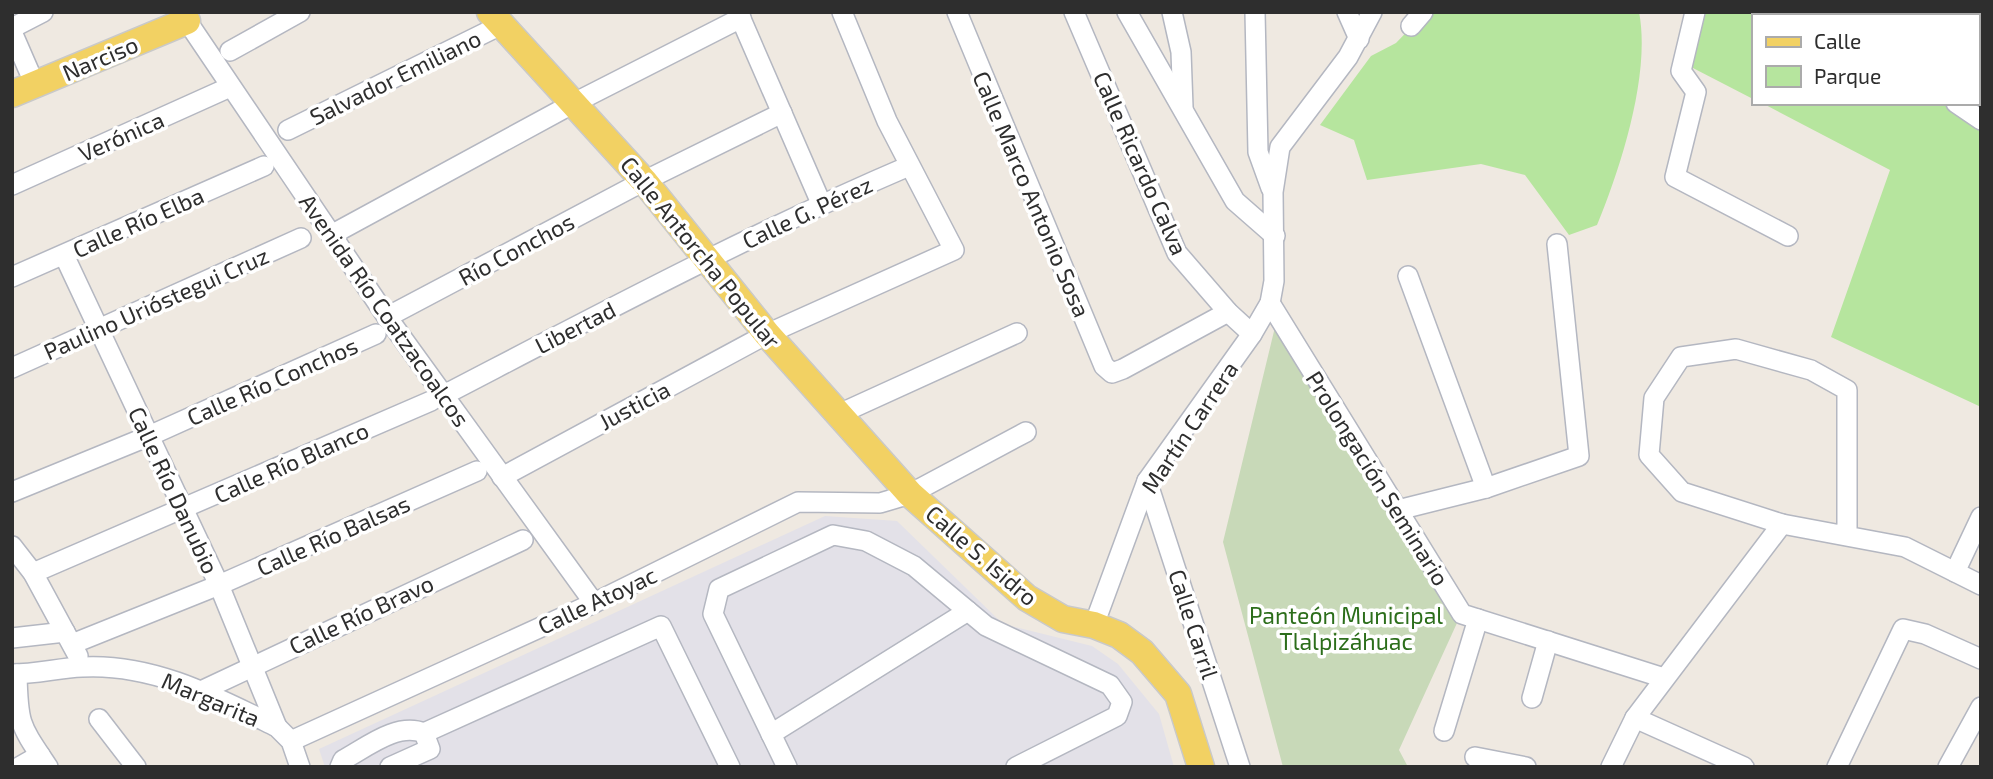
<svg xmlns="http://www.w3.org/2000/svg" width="1993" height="779" viewBox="0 0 1993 779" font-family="'Exo 2',sans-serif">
	<rect width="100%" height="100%" fill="#efe9e1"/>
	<!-- industrial -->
	<path fill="#e3e1e8" d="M825,516l72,5 106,103 89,22 26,18 41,50 15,53h-849l-6,-18z"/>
	<!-- green -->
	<g fill="#b6e59e">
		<path d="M1426,12h213c12,61 -18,155 -42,213l-28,10 -44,-60 -44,-11 -114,16 -13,-40 -34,-15 51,-69 25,-13z"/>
		<path d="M1706,12h126l4,4h-83v83l-62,-32z"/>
		<path d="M1762,103h181l38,25v279l-150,-70 59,-167z"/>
	</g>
	<!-- cemetery -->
	<path fill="#c8d9b8" d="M1275,327l182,296 -58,127 9,17h-125l-60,-225z"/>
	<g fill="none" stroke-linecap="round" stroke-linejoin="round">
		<defs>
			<g id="minor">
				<path d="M738,12l83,191"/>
				<path d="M957,12l147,354 8,7 11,-4 105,-57"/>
				<path d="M1074,12l103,241 51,59 24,22"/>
				<path d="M1127,12l108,189 40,35"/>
				<path d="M1172,12l9,40 2,55"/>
				<path d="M1255,12l3,140 13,36"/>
				<path d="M1347,12l12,27"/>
				<path d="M1695,12l-14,59 15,21 -21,85 113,59"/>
				<path d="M1844,12l4,4"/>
				<path d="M187,21l200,296 207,286"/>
				<path d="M1411,26l12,-14"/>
				<path d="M12,28l31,-16"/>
				<path d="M12,32l23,53"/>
				<path d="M230,51l70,-39"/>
				<path d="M1956,103l25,17"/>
				<path d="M288,130l213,-105"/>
				<path d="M12,185l218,-98"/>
				<path d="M331,235l243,-132 167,-85"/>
				<path d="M64,255l155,330 58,142"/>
				<path d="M1408,276l78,212"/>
				<path d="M12,277l252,-111"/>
				<path d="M1270,303l192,311 202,64"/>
				<path d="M387,317l257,-136 138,-68"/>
				<path d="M12,368l289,-130"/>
				<path d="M444,395c154,-80 306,-161 465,-229"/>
				<path d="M837,415l180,-82"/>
				<path d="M502,477l265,-143 187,-84 -67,-129 -45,-109"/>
				<path d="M1147,481l93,286"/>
				<path d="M12,492l137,-56 227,-102"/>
				<path d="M1398,510l88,-22 93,-32 -22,-212"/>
				<path d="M1847,536v-146l-36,-20 -75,-21 -55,8 -27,41 -5,57 33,37 100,32 123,23 76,38"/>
				<path d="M12,546l21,27 45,83"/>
				<path d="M1955,572l26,-55"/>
				<path d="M33,573l398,-172"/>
				<path d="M1094,625l53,-144 105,-147 18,-31 4,-22 -1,-89 7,-45 68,-90 24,-45"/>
				<path d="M12,638l53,-6"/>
				<path d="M72,644l147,-59 258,-114"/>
				<path d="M12,674c24,0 47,-6 70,-7 71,-4 134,30 195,60l14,14 9,26"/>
				<path d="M17,674c1,51 3,51 31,93"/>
				<path d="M201,691l322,-151"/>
				<path d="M1532,698l16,-57"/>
				<path d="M1635,718l109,49"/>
				<path d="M99,719l37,48"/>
				<path d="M1444,731l34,-112"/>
				<path d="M424,733l237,-107 69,141"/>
				<path d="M771,734l197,-123"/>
				<path d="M291,741l303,-138 204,-101 82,1 30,-9 116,-62"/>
				<path d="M1475,757l51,10"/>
				<path d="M19,767l21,-12"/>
				<path d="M340,767l3,-7c24,-13 54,-38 81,-27l6,16 -40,18"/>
				<path d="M787,767l-74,-153 6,-25 114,-54 33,6 48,25 72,60 124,59 12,17 -5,14 -101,51"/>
				<path d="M1611,767l24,-49 147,-194"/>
				<path d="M1837,767l66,-138 22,5 56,25"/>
				<path d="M1948,767l33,-60"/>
			</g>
			<g id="major">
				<path d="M490,12l154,169 123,153 143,160 117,104 36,21 31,6 25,10 23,17 36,42 23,73"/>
				<path d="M12,94l175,-73 -5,-9"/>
			</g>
		</defs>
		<!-- minor casing -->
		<use href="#minor" stroke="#b4b7c1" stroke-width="22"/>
		<!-- major casing -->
		<use href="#major" stroke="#c9c9c9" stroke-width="29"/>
		<!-- minor -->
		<use href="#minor" stroke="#fff" stroke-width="19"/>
		<!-- major -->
		<use href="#major" stroke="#f2d163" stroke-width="26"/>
	</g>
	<g text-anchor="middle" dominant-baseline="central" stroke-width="7" stroke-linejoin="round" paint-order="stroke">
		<!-- street labels -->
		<g font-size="23" fill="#2e2e2e" stroke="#fff">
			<text transform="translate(100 58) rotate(-23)">Narciso</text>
			<text transform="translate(395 77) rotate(-26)">Salvador Emiliano</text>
			<text transform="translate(121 136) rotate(-24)">Verónica</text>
			<text transform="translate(1141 163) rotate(66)">Calle Ricardo Calva</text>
			<text transform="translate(1032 194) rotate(67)">Calle Marco Antonio Sosa</text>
			<text transform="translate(807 212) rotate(-25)">Calle G. Pérez</text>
			<text transform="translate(138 222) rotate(-24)">Calle Río Elba</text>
			<text transform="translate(516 249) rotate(-28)">Río Conchos</text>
			<text transform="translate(701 252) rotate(51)">Calle Antorcha Popular</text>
			<text transform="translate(156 303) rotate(-24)">Paulino Urióstegui Cruz</text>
			<text transform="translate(385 310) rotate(55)">Avenida Río Coatzacoalcos</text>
			<text transform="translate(575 327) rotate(-27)">Libertad</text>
			<text transform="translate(272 381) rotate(-24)">Calle Río Conchos</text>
			<text transform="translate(634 405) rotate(-28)">Justicia</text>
			<text transform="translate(1189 427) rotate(-56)">Martín Carrera</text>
			<text transform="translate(291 462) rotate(-24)">Calle Río Blanco</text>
			<text transform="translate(1378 478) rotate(58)">Prolongación Seminario</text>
			<text transform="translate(174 490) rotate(65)">Calle Río Danubio</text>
			<text transform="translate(333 535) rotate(-24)">Calle Río Balsas</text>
			<text transform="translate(982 555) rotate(41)">Calle S. Isidro</text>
			<text transform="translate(597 600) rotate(-25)">Calle Atoyac</text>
			<text transform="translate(361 614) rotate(-25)">Calle Río Bravo</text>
			<text transform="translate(1194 624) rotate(72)">Calle Carril</text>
			<text transform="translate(211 699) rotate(23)">Margarita</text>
		</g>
		<!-- park labels -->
		<g font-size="23" fill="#2c6e1b" stroke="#fff">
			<text x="1346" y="615">Panteón Municipal<tspan x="1346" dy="26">Tlalpizáhuac</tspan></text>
		</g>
	</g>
	<!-- border -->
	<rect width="1993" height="779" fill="none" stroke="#2e2e2e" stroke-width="28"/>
	<!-- legend -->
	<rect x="1752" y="14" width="228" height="91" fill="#ffffff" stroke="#ababab" stroke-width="2"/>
	<rect x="1766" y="37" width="35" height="10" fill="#f2d163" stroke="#ababab" stroke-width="2"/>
	<text x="1814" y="49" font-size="21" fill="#2e2e2e">Calle</text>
	<rect x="1766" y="66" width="35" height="21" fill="#b6e59e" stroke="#ababab" stroke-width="2"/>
	<text x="1814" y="84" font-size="21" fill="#2e2e2e">Parque</text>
</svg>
